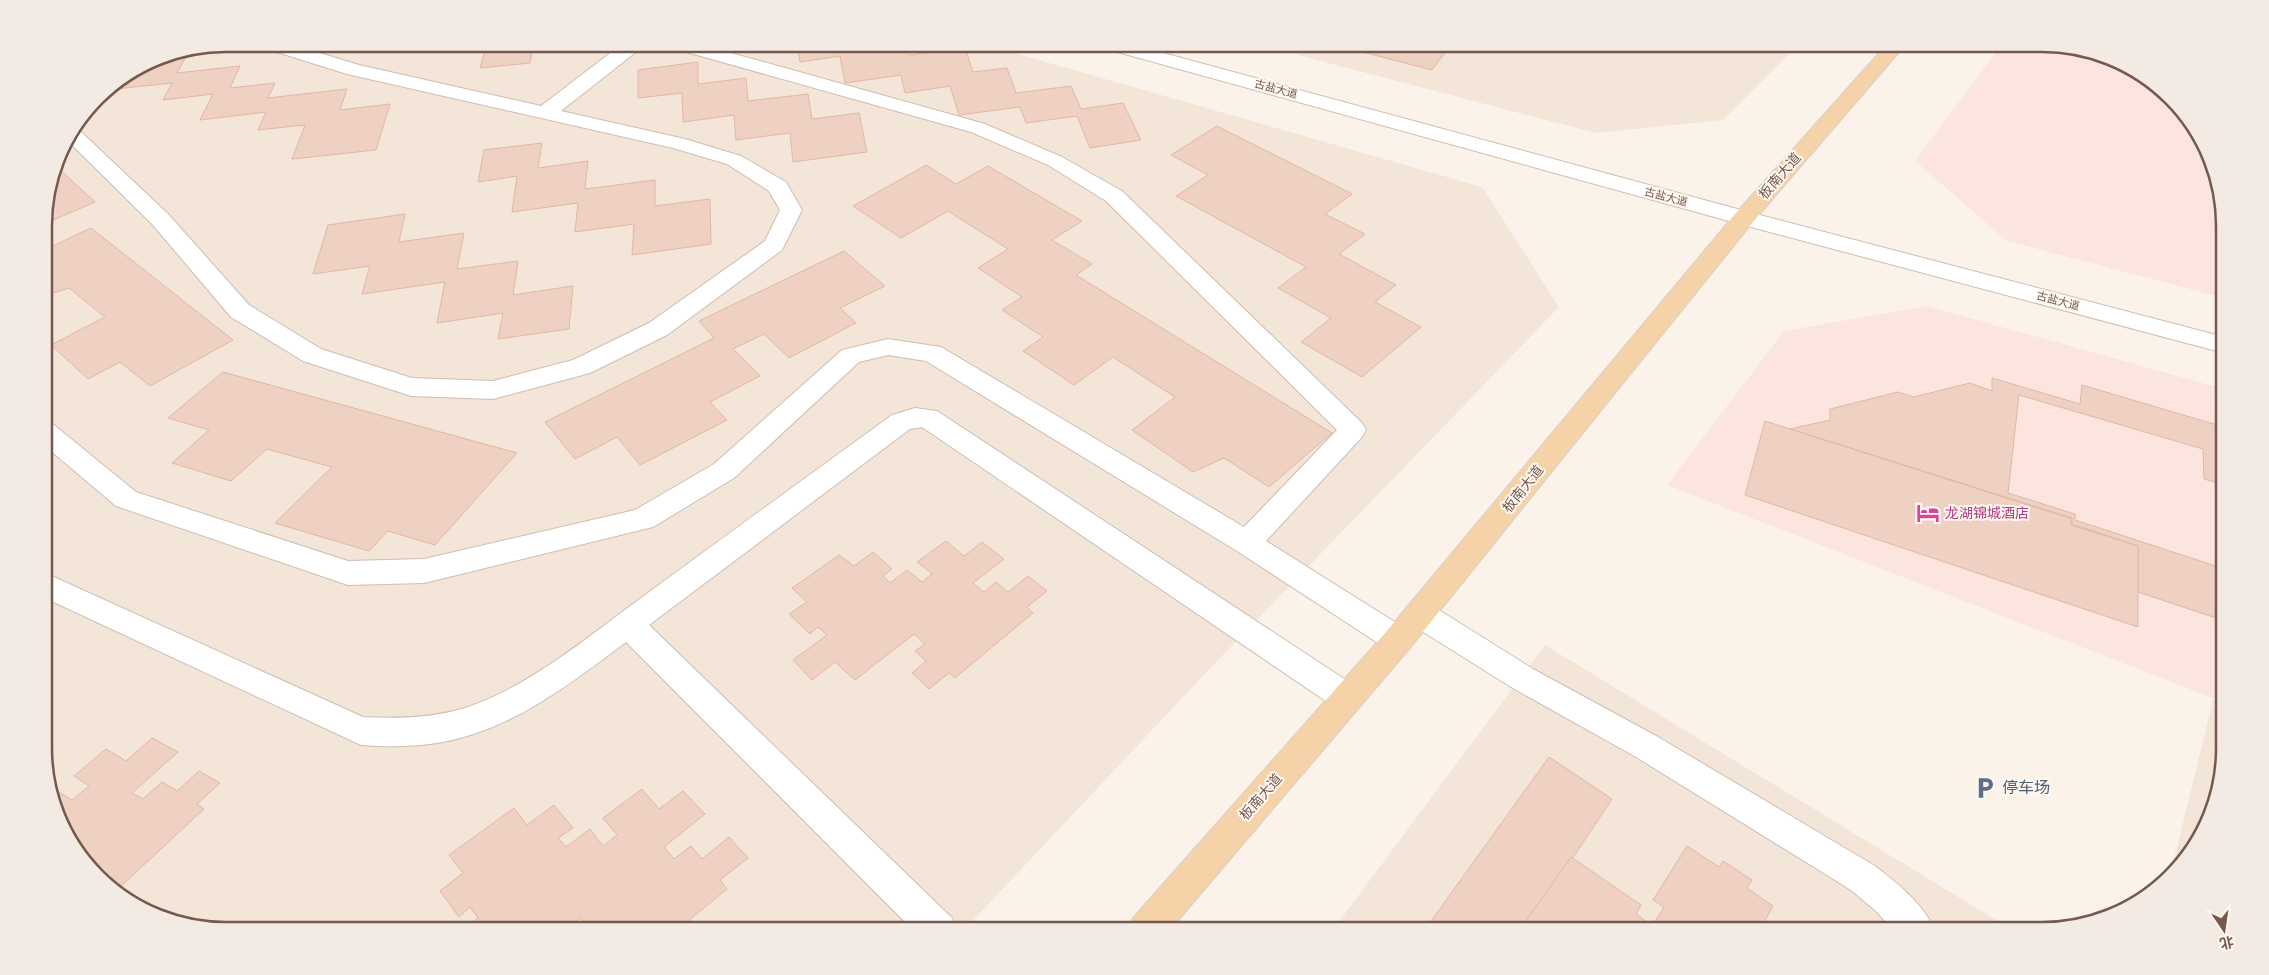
<svg xmlns="http://www.w3.org/2000/svg" width="2269" height="975" viewBox="0 0 2269 975" font-family="'Nunito Sans','Noto Sans SC',sans-serif">
	<rect width="100%" height="100%" fill="#fbf3ea"/>
	<!-- residential -->
	<g fill="#f3e5d8">
		<path d="M227,44h756l499,143 77,120 -342,354 -254,270h-737l-69,-14 -75,-57 -37,-87 -1,-559 19,-69 43,-56 51,-31z"/>
		<path d="M1256,44h543l-76,76 -127,13z"/>
		<path d="M1545,645l469,286h-682z"/>
		<path d="M2213,700l12,3v46l-14,69 -24,42 -17,16z"/>
	</g>
	<!-- commercial -->
	<g fill="#fbe5de">
		<path d="M2002,44h40l70,14 75,57 24,41 13,47v95l-217,-57 -92,-80z"/>
		<path d="M1927,306l297,83 1,314 -558,-218 117,-154z"/>
	</g>
	<!-- building -->
	<g fill="#efd1c3" stroke="#e1b7a4">
		<path d="M438,44h96l-4,19 -50,5 6,-21 -50,5z"/>
		<path d="M797,44h109l3,11 56,-7 8,24 34,-4 9,25 55,-7 10,23 42,-6 18,37 -51,8 -13,-32 -51,7 -6,-16 -61,8 -9,-29 -45,7 -4,-18 -56,8 -5,-27 -40,6z"/>
		<path d="M1332,44h90l-1,2 24,7 -13,17z"/>
		<path d="M189,51l-12,22 63,-7 -10,22 45,-5 -7,15 79,-9 -7,21 50,-6 -14,46 -84,9 13,-34 -47,5 8,-18 -66,8 13,-26 -50,6 9,-17 -65,7 50,-32z"/>
		<path d="M698,62v22l48,-6 2,23 60,-7 4,25 47,-6 8,39 -74,10 -3,-29 -54,7 -2,-25 -51,7 -1,-29 -44,5v-28z"/>
		<path d="M1217,126l135,68 -27,20 40,20 -26,20 57,31 -21,17 46,25 -59,50 -61,-35 30,-24 -53,-30 28,-21 -130,-71 32,-21 -37,-20z"/>
		<path d="M542,143l-4,25 50,-7 -3,28 70,-9v26l55,-7 1,45 -79,11 2,-31 -59,8 3,-29 -66,9 5,-36 -39,6 6,-32z"/>
		<path d="M926,165l30,19 32,-18 94,55 -30,19 40,24 -16,11 256,158 -63,54 -45,-29 -31,14 -61,-42 43,-33 -62,-40 -39,28 -51,-34 20,-14 -41,-27 20,-13 -44,-29 30,-19 -60,-38 -47,27 -48,-32z"/>
		<path d="M57,167l38,35 -51,22v-10z"/>
		<path d="M405,214l-6,28 65,-9 -7,36 61,-8 -5,34 60,-9 -4,43 -71,10 5,-26 -66,10 8,-41 -83,12 8,-28 -57,8 15,-49z"/>
		<path d="M91,228l142,112 -83,46 -30,-24 -32,17 -37,-34 54,-28 -36,-29 -25,8v-46z"/>
		<path d="M844,251l41,35 -45,22 16,15 -67,35 -25,-24 -31,15 27,27 -50,26 17,18 -87,45 -23,-28 -42,22 -30,-37 169,-84 -15,-17z"/>
		<path d="M223,372l294,81 -82,92 -47,-14 -19,20 -94,-28 57,-56 -65,-18 -36,32 -59,-18 37,-33 -41,-12z"/>
		<path d="M1992,378l88,26 2,-19 142,42 1,58 -21,-6 -1,-30 -184,-54 -11,98 67,21v6l150,49v52l-87,-29v-46l-66,-22v-6l-282,-89 40,-9v-11l68,-17 16,5 56,-14 22,8z"/>
		<path d="M1765,421l307,98 -1,6 67,21v81l-393,-132z"/>
		<path d="M946,541l18,15 18,-14 22,17 -31,24 11,9 12,-10 12,10 20,-16 19,15 -20,16 6,6 -78,65 -6,-5 -20,16 -17,-16 14,-12 -11,-10 10,-7 -11,-10 -59,46 -20,-18 -23,18 -19,-20 34,-25 -9,-8 -8,7 -21,-20 18,-12 -15,-14 47,-33 15,11 19,-14 19,17 -9,7 7,7 17,-13 15,12 10,-8 -15,-12z"/>
		<path d="M152,738l26,14 -46,41 11,6 19,-17 15,9 22,-20 21,12 -23,21 7,5 -85,79 -37,-28 -28,-67 3,-2 15,9 17,-14 -15,-10 32,-27 20,12z"/>
		<path d="M1549,757l63,42 -88,132h-100z"/>
		<path d="M642,789l17,20 24,-18 22,23 -41,33 10,12 17,-13 11,13 27,-22 19,21 -28,22 7,9 -51,42h-85l-10,-13 -17,13h-102l16,-13 -8,-11 -11,10 -19,-26 23,-18 -14,-18 65,-47 13,17 27,-20 19,23 -15,10 8,9 24,-18 13,17 14,-11 -14,-17z"/>
		<path d="M1687,846l32,21 4,-6 29,19 -5,8 26,18 -11,20 -5,-5 -6,10h-232l52,-74 70,48 -5,9 16,12 12,-19 -11,-7z"/>
	</g>
	<g fill="none" stroke-linecap="round" stroke-linejoin="round">
		<defs>
			<g id="minor">
				<path d="M262,44h28l69,21 182,41 81,-62h21l-2,4 -80,63 124,28 56,17 45,26 16,28 -20,40 -115,85 -77,38 -97,26 -82,-3 -9,-3 -99,-32 -72,-44 -79,-93 -85,-84 9,-11 3,1 89,84 81,91 72,44 91,29 81,3 80,-21 76,-37 116,-82 15,-31 -11,-19 -42,-27 -54,-16 -326,-74 -83,-26z"/>
				<path d="M670,44h29l286,80 77,33 60,34 240,232 4,7 -4,7 -96,104 143,90 4,9 -4,9 -11,4 -11,-4 -150,-98 -311,-190 -38,-6 -29,7 -125,116 -81,49 -229,56 -76,2 -232,-79 -71,-60v-24l9,3 82,67 212,69 76,-2 211,-49 79,-46 128,-114 46,-11 53,8 303,180 93,-97 -231,-229 -58,-36 -77,-33 -299,-84z"/>
				<path d="M1101,44h29l622,169 472,124v16l-488,-130 -633,-175z"/>
				<path d="M915,408l22,3 421,277 5,10 -5,10 -11,4 -11,-4 -414,-281 -12,2 -261,196 303,293 5,13h-43l-288,-289c-56,42 -117,90 -189,101 -26,4 -50,4 -76,2l-316,-147v-25l318,144c36,2 71,1 105,-10 62,-21 121,-71 173,-109 83,-61 167,-122 251,-183z"/>
				<path d="M1420,602l11,3 102,64 125,68 217,129c23,18 49,38 60,65h-42l-16,-19 -26,-22 -215,-133 -125,-70 -102,-64 -4,-9 4,-9z"/>
			</g>
			<path id="major" d="M1887,44h19l-154,179 -343,426 -240,282h-41l5,-13 254,-287 349,-418z"/>
		</defs>
		<!-- minor casing -->
		<use href="#minor" stroke="#cfbdb2" stroke-width="2"/>
		<!-- major casing -->
		<use href="#major" stroke="#d8d1cd" stroke-width="2"/>
		<!-- minor -->
		<use href="#minor" fill="#fff" fill-rule="evenodd"/>
		<!-- major -->
		<use href="#major" fill="#f5d2a7" fill-rule="evenodd"/>
	</g>
	<!-- icons -->
	<defs>
		<symbol id="hotel-bare" viewBox="-9 -9 18 18"><path d="M-6-4.5h1.5V1H6V5H4.5V3h-9V5H-6ZM-4 0a1.8 1.8 0 1 1 3.6 0ZM.5 0V-2.5h3Q6-2.5 6 0Z" fill="#d1479c" stroke="#fef7f0" stroke-width="2.5" paint-order="stroke"/></symbol>
		<symbol id="parking-bare" viewBox="-9 -9 18 18"><path d="M-3.5-5.5H1a3.5 3.5 0 0 1 0 7H-1V5.5H-3.5ZM-1-3.4V-.6H.8a1.4 1.4 0 0 0 0-2.8Z" fill="#5c6f8a" stroke="#fef7f0" stroke-width="2.5" paint-order="stroke"/></symbol>
	</defs>
	<g fill-rule="evenodd">
		<use href="#hotel-bare" x="1912" y="497" width="32" height="32"/>
		<use href="#parking-bare" x="1969" y="772" width="32" height="32"/>
	</g>
	<g text-anchor="middle" dominant-baseline="central" stroke-width="4" stroke-linejoin="round" paint-order="stroke">
		<!-- far-street labels -->
		<g font-size="11" fill="#75594e" stroke="#fef7f0">
			<text transform="translate(1276 89) rotate(15)">古盐大道</text>
			<text transform="translate(1666 197) rotate(15)">古盐大道</text>
			<text transform="translate(2058 301) rotate(15)">古盐大道</text>
		</g>
		<!-- street labels -->
		<g font-size="14" fill="#75594e" stroke="#fef7f0">
			<text transform="translate(1780 176) rotate(-49)">板南大道</text>
			<text transform="translate(1523 489) rotate(-51)">板南大道</text>
			<text transform="translate(1261 797) rotate(-49)">板南大道</text>
		</g>
		<!-- hotel labels -->
		<g font-size="14" fill="#b23c85" stroke="#fef7f0" text-anchor="start">
			<text x="1945" y="513">龙湖锦城酒店</text>
		</g>
		<!-- near-service labels -->
		<g font-size="16" fill="#4e5e75" stroke="#fef7f0" text-anchor="start">
			<text x="2002" y="788">停车场</text>
		</g>
	</g>
	<!-- crop -->
	<path d="M0 0H2269V975H0ZM226 52H2042A174 174 0 0 1 2216 226V748A174 174 0 0 1 2042 922H226A174 174 0 0 1 52 748V226A174 174 0 0 1 226 52Z" fill="#f3eae3" fill-rule="evenodd"/>
	<path fill="none" stroke="#75594e" stroke-width="2.5" d="M226 52H2042A174 174 0 0 1 2216 226V748A174 174 0 0 1 2042 922H226A174 174 0 0 1 52 748V226A174 174 0 0 1 226 52Z"/>
	<!-- north arrow -->
	<g transform="translate(2224 930) rotate(167)" stroke="#fef7f0" stroke-width="4" paint-order="stroke">
	<path d="M0-4L9 19L0 12L-9 19Z" fill="#75594e"/>
	<text y="-8" font-size="14" font-weight="bold" text-anchor="middle" fill="#75594e">北</text>
	</g>
</svg>
